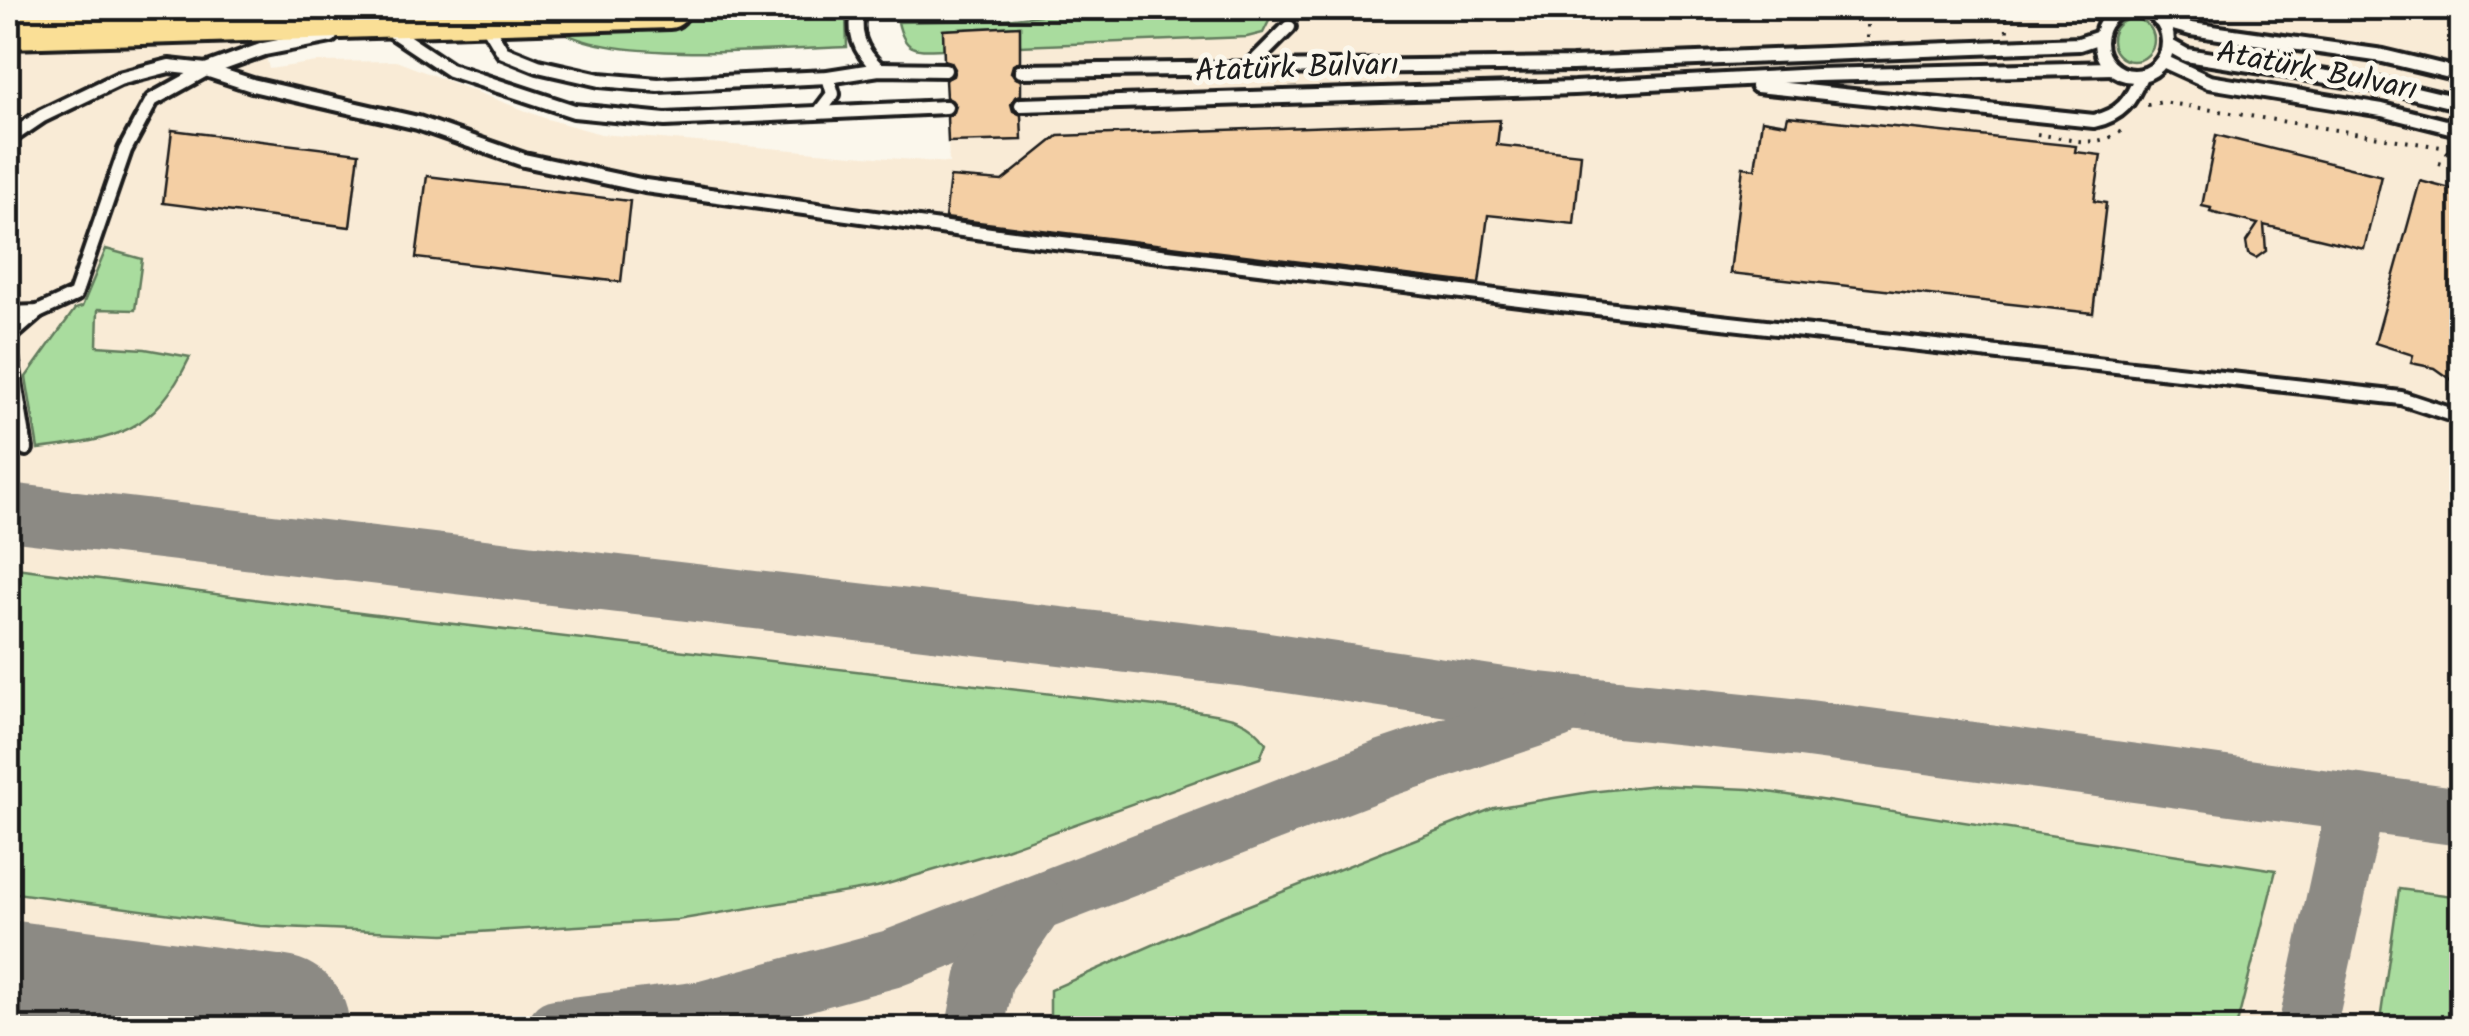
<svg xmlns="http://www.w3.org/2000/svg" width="2469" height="1036" viewBox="0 0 2469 1036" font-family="Kalam,sans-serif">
	<rect width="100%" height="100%" fill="#fbf7ec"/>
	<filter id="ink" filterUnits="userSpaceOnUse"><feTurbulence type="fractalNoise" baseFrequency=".01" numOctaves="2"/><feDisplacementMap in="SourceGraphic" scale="20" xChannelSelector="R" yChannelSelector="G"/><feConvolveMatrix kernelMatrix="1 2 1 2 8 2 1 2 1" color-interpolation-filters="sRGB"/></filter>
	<g filter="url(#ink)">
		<!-- built -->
		<path fill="#f9ebd6" d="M1103,8h1358v1020h-2453v-991l252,-9 9,41 48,-7 79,-1 151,58 54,15 348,29 -6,-133 6,-9 47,-1z"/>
		<!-- green -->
		<g fill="#a9dc9e" stroke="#627c5d" stroke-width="2.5">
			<path d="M1103,8h164l4,9 -8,16 -16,4 -227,9 -1,-20 -75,4v19c-28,1 -39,4 -46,-27l98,-2z"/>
			<path d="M846,14l1,33c-62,2 -255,20 -296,-24z"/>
			<circle cx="2133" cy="40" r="21"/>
			<path d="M106,249l36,10 -7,51 -37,-1 -1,37 48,3 45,8c-37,77 -73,82 -152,92l-12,-72 49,-68 7,-2z"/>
			<path d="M8,567l360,47 822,96c31,6 57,4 76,33l-6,15 -257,92 -126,37 -200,33 -233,14 -184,-8 -252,-34z"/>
			<path d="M1656,785l93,4 527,81 -40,158h-1169l-17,-10v-28l146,-64 298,-118 96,-16z"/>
			<path d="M2399,889l62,8v131h-82z"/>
		</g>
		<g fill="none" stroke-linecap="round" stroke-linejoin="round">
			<!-- taxiway -->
			<g stroke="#8c8a84" stroke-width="58">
				<path d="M8,512l1239,146 283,42 271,28 661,89"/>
				<path d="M556,1028l147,-18 188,-51 492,-190 175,-59"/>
				<path d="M975,1028l10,-51 50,-73"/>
				<path d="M2307,1028l49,-225"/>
			</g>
			<!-- runway -->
			<path stroke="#8c8a84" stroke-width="145" d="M8,993l269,35"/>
		</g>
		<!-- building -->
		<g fill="#f4cfa4" stroke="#1c1c1c" stroke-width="2.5">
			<path d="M1020,26v35l-7,4 -2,7 10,9v14l-6,2 -4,7 2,7 8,4 1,25 -74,2 -1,-25 7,-5 2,-6 -10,-9 -1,-17 8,-4 2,-7 -4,-7 -7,-2 -1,-30z"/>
			<path d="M1788,116l288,30 -1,6 26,3 -7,46 12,2 -13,110 -363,-40 13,-106 12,2 7,-49 24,4z"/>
			<path d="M1500,120l-3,25 84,9 -7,70 -86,-9 -9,69 -534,-66 5,-41 52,4 56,-45z"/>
			<path d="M172,130l187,23 -9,74 -187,-24z"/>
			<path d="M2216,135l166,41 -18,73 -100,-24 2,26 -10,7 -8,-4 -2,-12 12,-18 -48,-12 1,-4 -9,-2z"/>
			<path d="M427,176l203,25 -9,81 -205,-24z"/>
			<path d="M2420,181l42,11v195l-27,-19 -24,-5 2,-8 -38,-12z"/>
		</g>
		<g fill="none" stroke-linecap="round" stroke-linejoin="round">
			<defs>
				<g id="service">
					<path d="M860,8c-9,24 0,44 19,61"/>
					<path d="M2086,8l24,10"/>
					<circle cx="2134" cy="42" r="34"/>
					<path d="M2159,20l32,9 192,27 79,19"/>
					<path d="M485,22l18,30 35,14 62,14 58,5 170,-8 51,-8 66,1"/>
					<path d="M384,26l66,44 124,41 91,9 281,-13"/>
					<path d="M2168,45l18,10 205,32 71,17"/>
					<path d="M2163,61l46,21 173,28 80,20"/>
					<path d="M1249,67l40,-40"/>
					<path d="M1021,71l551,-7 507,-20 21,-7"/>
					<path d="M1757,86l337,35c27,-6 37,-20 47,-45"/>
					<path d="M1021,105l553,-17 243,-13 295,-7"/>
					<path d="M820,111l13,-17 -5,-17"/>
					<path d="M8,139l34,-23 77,-37 50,-13 37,4 46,15 166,38 106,37 121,26 360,50 547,67 849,95 61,20"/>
					<path d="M8,313l30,-1 37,-17 50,-145 27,-50 54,-30 58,-21 67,-13"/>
					<path d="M8,338l18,111"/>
					<path d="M8,338l30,-26"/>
				</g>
				<path id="trunk" d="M8,28l661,-20"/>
			</defs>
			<!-- service casing -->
			<use href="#service" stroke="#1c1c1c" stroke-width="20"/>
			<!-- trunk casing -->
			<use href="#trunk" stroke="#1c1c1c" stroke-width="48"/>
			<!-- path -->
			<g stroke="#1c1c1c" stroke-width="4" stroke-dasharray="2.5 8" stroke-linecap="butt">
				<path d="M2006,8l1,25"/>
				<path d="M1867,38v-30"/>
				<path d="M2147,105l16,-3 278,45 21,18"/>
				<path d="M2037,134c35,5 60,17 90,-7"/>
				<path d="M2439,163l23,6"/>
			</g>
			<!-- service -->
			<use href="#service" stroke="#fbf7ec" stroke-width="12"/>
			<!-- trunk -->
			<use href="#trunk" stroke="#fadf96" stroke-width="40"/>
		</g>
	</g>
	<g text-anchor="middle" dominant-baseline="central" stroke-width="10" stroke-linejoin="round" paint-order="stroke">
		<!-- street labels -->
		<g font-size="32" fill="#1c1c1c" stroke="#fbf7ec">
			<text transform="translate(1297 69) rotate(-2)">Atatürk Bulvarı</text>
			<text transform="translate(2317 72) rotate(11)">Atatürk Bulvarı</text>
		</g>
	</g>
	<!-- margin -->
	<rect width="2469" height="1036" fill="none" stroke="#fbf7ec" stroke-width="40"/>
	<rect x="20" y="20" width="2429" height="996" fill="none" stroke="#1c1c1c" stroke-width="4" filter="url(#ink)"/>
</svg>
